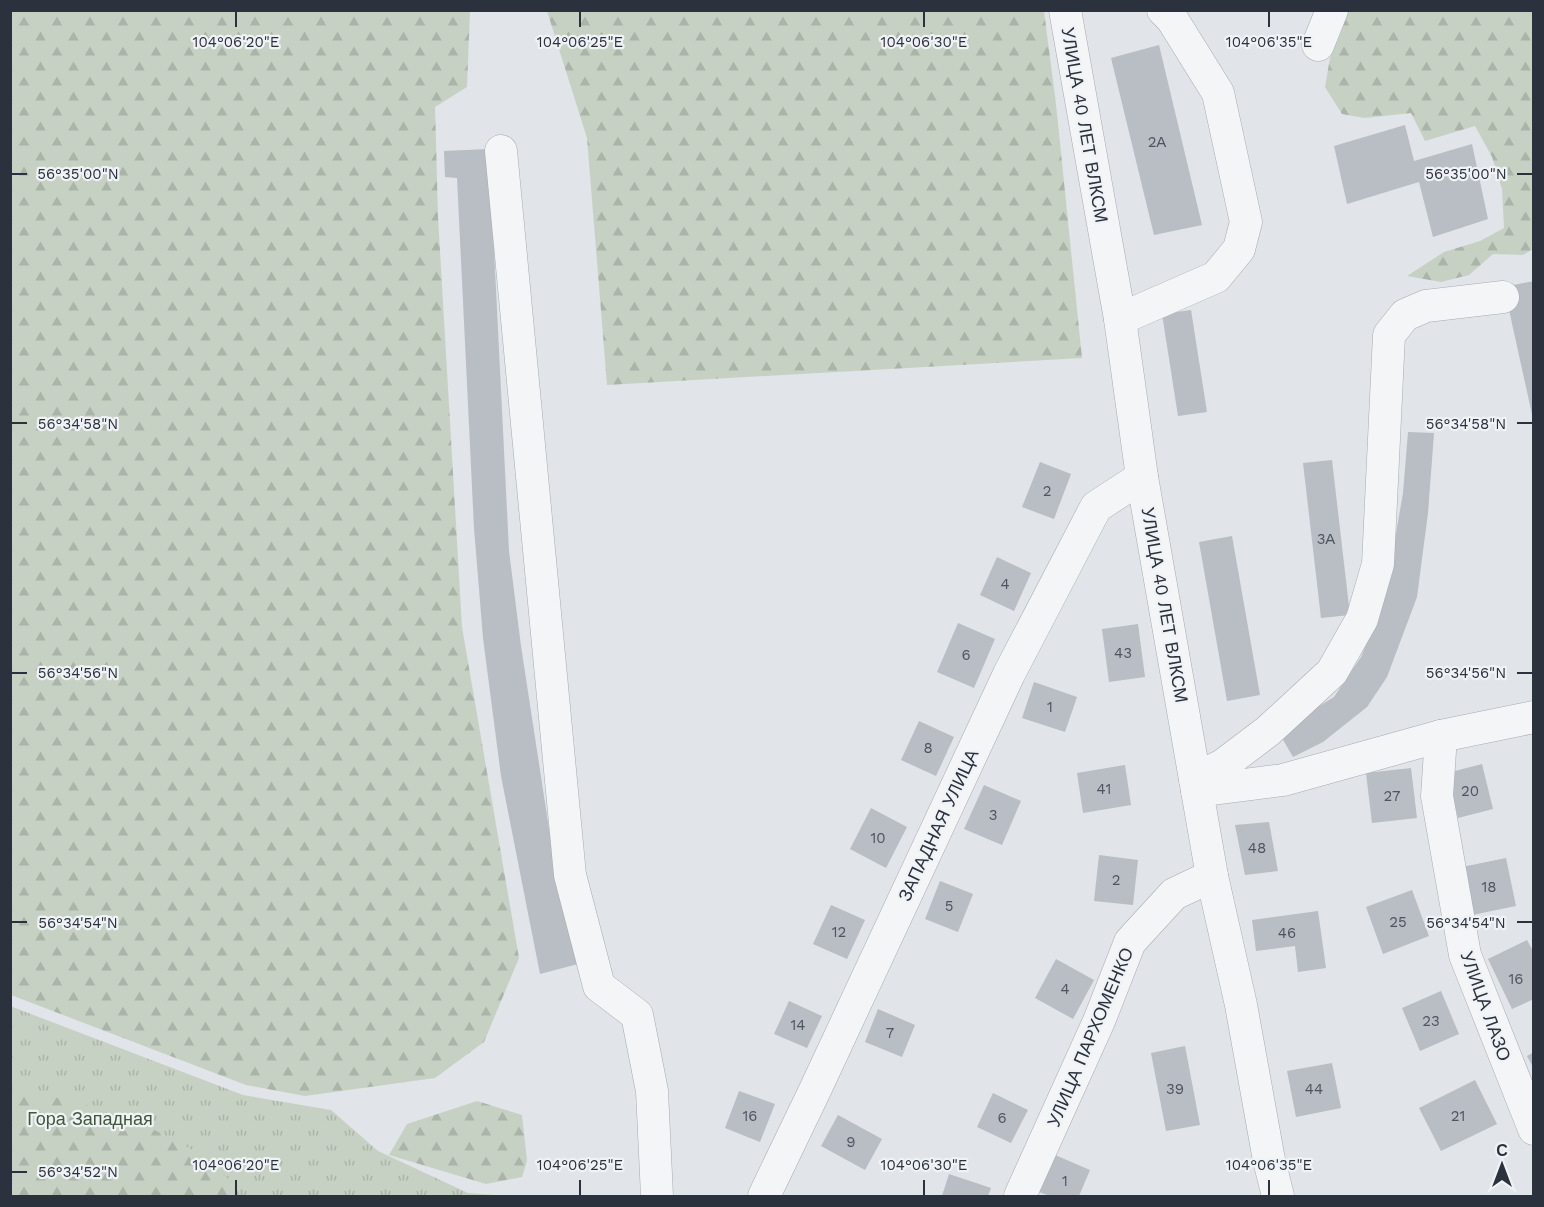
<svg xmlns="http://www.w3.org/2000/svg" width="1544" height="1207" viewBox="0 0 1544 1207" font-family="'Work Sans',sans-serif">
	<defs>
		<pattern id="grass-tufts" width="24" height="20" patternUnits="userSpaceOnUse" patternTransform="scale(1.5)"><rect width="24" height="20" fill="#c7d1c3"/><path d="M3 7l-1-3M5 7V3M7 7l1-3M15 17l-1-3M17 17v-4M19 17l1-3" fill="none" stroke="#abb4a9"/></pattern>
		<pattern id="forest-firs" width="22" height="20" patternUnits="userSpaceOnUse" patternTransform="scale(1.5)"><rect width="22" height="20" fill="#c7d1c3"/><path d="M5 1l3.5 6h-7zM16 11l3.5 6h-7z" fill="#abb4a9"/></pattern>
	</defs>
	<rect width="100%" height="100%" fill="#e1e4e8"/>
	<!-- grass -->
	<path fill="url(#grass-tufts)" d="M10,1006l233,89 88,15 47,41 90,42 38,3h-495z"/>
	<!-- forest -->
	<g fill="url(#forest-firs)">
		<path d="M10,11h460l-3,76 -32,20 3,110 24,410 57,331 -35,84 -49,36 -130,18 -59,-11 -235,-90z"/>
		<path d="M547,11h497l12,93 26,254 -475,27 -20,-247z"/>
		<path d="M1346,11h187v238l-10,6 -30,-1 -24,21 -28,7 -34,-6 37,-24 36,-11 24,-13 -2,-39 -10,-32 -17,-31 -50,15 -14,-28 -47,5 -22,-4 -17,-27 5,-29 11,-25z"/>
		<path d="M11,1086l117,30 74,39 35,32 -7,9h-219z"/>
		<path d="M477,1101l45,14 5,46 -5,16 -36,7 -97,-29 18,-31z"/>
	</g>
	<!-- building -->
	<g fill="#b9bdc4">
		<path d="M1159,45l43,180 -48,10 -43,-177z"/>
		<path d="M1405,125l9,36 58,-17 16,75 -55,18 -14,-55 -72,22 -13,-58z"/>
		<path d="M489,149l20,402 12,95 30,196 27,122 -38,10 -39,-198 -18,-138 -9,-110 -17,-350 -12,-1 -1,-26z"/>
		<path d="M1534,281v138h-1l-29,-132z"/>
		<path d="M1191,310l16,102 -29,4 -16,-102z"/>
		<path d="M1408,432l26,1 -6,80 -11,84 -30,80 -20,30 -44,35 -30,15 -15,-26 56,-34 27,-40 24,-60 18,-104z"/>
		<path d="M1332,460l18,155 -29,3 -18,-155z"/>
		<path d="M1040,462l31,12 -17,45 -32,-12z"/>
		<path d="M1232,536l28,159 -33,6 -28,-159z"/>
		<path d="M997,557l34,16 -17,38 -34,-16z"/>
		<path d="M958,623l37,16 -21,49 -37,-16z"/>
		<path d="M1138,624l7,53 -36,5 -7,-53z"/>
		<path d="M1034,682l43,15 -12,35 -43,-14z"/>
		<path d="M919,721l35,16 -18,39 -35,-16z"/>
		<path d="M1482,764l11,45 -35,9 -11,-45z"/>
		<path d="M1125,765l6,40 -48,8 -6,-40z"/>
		<path d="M1411,768l6,50 -45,5 -6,-50z"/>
		<path d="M984,785l37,16 -19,44 -38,-16z"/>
		<path d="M871,808l36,19 -21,41 -36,-19z"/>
		<path d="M1269,822l9,49 -33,4 -10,-50z"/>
		<path d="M1099,855l39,5 -5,45 -39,-4z"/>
		<path d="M1506,858l10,48 -44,9 -10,-48z"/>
		<path d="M940,881l33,13 -15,38 -33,-13z"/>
		<path d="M1412,890l17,46 -46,18 -17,-47z"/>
		<path d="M831,905l34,15 -18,39 -34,-15z"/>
		<path d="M1318,911l8,57 -28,4 -3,-26 -39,5 -4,-31z"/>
		<path d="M1527,940l7,13v46l-22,10 -24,-50z"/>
		<path d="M1056,959l38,21 -21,39 -38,-21z"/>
		<path d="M1441,991l18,43 -39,17 -18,-43z"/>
		<path d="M789,1001l33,15 -15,32 -33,-14z"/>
		<path d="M878,1009l37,16 -13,32 -37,-15z"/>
		<path d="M1185,1046l15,79 -34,6 -15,-78z"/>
		<path d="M1534,1052v17l-7,-13z"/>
		<path d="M1332,1063l9,45 -45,9 -9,-46z"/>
		<path d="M1475,1080l22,44 -56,27 -22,-43z"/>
		<path d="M739,1091l36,13 -15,38 -35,-14z"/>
		<path d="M993,1093l35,17 -17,33 -34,-16z"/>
		<path d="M838,1115l44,24 -17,31 -44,-24z"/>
		<path d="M1055,1155l35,15 -11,26h-29l-11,-4z"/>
		<path d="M949,1174l42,14 -3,8h-46z"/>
	</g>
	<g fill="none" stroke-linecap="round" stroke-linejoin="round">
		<defs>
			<g id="minor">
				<path d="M1065,10l55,309 22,158 70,399 29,129 28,155 9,36"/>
				<path d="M1318,45l14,-35"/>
				<path d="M501,151l69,724 29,111 38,29 15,76 5,105"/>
				<path d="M1120,319l96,-42 23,-28 7,-27 -28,-129 -46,-74 -9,-9"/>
				<path d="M1441,736l-4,60 28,159 69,174"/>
				<path d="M1195,779l28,-14 45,-34 64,-59 30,-53 16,-55 11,-229 16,-20 21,-9 77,-9"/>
				<path d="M1197,791l86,-11 158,-44 93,-19"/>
				<path d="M764,1196l51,-106 194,-416 87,-167 46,-30"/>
				<path d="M1020,1196l79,-175 31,-79 44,-48 38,-18"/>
			</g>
		</defs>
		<!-- minor casing -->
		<use href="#minor" stroke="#a7abb2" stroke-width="33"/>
		<!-- minor -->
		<use href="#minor" stroke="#f3f5f7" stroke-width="32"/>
	</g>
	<!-- ticks -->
	<path fill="none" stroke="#2b323e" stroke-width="2" d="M236,12v15M580,12v15M924,12v15M1269,12v15M12,174h15M1517,174h15M12,423h15M1517,423h15M12,673h15M1517,673h15M12,922h15M1517,922h15M12,1172h15M236,1180v15M580,1180v15M924,1180v15M1269,1180v15"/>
	<g text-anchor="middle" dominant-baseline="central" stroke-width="4.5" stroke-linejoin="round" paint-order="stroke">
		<!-- number labels -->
		<g font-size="15" fill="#4e5560">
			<text x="1157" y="142">2А</text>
			<text x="1047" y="491">2</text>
			<text x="1326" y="539">3А</text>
			<text x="1005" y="584">4</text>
			<text x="1123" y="653">43</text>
			<text x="966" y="655">6</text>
			<text x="1050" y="707">1</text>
			<text x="928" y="748">8</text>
			<text x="1104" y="789">41</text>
			<text x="1470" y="791">20</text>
			<text x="1392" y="796">27</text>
			<text x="993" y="815">3</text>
			<text x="878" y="838">10</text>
			<text x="1257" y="848">48</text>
			<text x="1116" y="880">2</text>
			<text x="1489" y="887">18</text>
			<text x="949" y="906">5</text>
			<text x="1398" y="922">25</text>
			<text x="839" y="932">12</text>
			<text x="1287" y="933">46</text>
			<text x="1516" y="979">16</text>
			<text x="1065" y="989">4</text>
			<text x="1431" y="1021">23</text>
			<text x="798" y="1025">14</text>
			<text x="890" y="1033">7</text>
			<text x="1175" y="1089">39</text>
			<text x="1314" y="1089">44</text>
			<text x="750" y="1116">16</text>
			<text x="1458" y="1116">21</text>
			<text x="1002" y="1118">6</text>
			<text x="851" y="1142">9</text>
			<text x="1065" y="1181">1</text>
		</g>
		<!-- street labels -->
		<g font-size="18" fill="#2b323e" stroke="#f0f3f6">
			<text transform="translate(1085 125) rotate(80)">УЛИЦА 40 ЛЕТ ВЛКСМ</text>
			<text transform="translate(1165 605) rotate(80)">УЛИЦА 40 ЛЕТ ВЛКСМ</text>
			<text transform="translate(938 825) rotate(-65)">ЗАПАДНАЯ УЛИЦА</text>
			<text transform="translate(1486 1006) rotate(70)">УЛИЦА ЛАЗО</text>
			<text transform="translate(1090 1037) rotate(-67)">УЛИЦА ПАРХОМЕНКО</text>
		</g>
		<!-- park labels -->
		<g font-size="18" fill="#40583a" stroke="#f0f3f6">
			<text x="90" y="1118">Гора Западная</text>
		</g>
	</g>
	<g font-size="15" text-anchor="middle" fill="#2b323e" stroke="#f0f3f6" stroke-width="4.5" stroke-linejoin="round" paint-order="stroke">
		<text x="236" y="47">104°06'20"E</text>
		<text x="580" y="47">104°06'25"E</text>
		<text x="924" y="47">104°06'30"E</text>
		<text x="1269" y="47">104°06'35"E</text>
		<text x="78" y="179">56°35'00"N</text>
		<text x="1466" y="179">56°35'00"N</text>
		<text x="78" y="429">56°34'58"N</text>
		<text x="1466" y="429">56°34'58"N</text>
		<text x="78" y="678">56°34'56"N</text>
		<text x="1466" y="678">56°34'56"N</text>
		<text x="78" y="928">56°34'54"N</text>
		<text x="1466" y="928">56°34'54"N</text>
		<text x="236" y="1170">104°06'20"E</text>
		<text x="580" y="1170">104°06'25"E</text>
		<text x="924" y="1170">104°06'30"E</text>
		<text x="1269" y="1170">104°06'35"E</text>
		<text x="78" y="1177">56°34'52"N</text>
	</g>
	<!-- border -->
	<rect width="1544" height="1207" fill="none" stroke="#2b323e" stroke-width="24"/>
	<!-- north arrow -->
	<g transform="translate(1502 1165)" stroke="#f0f3f6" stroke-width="4.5" paint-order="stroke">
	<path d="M0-4.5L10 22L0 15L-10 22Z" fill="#2b323e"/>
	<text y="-9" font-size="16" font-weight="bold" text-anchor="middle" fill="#2b323e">С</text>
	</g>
</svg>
